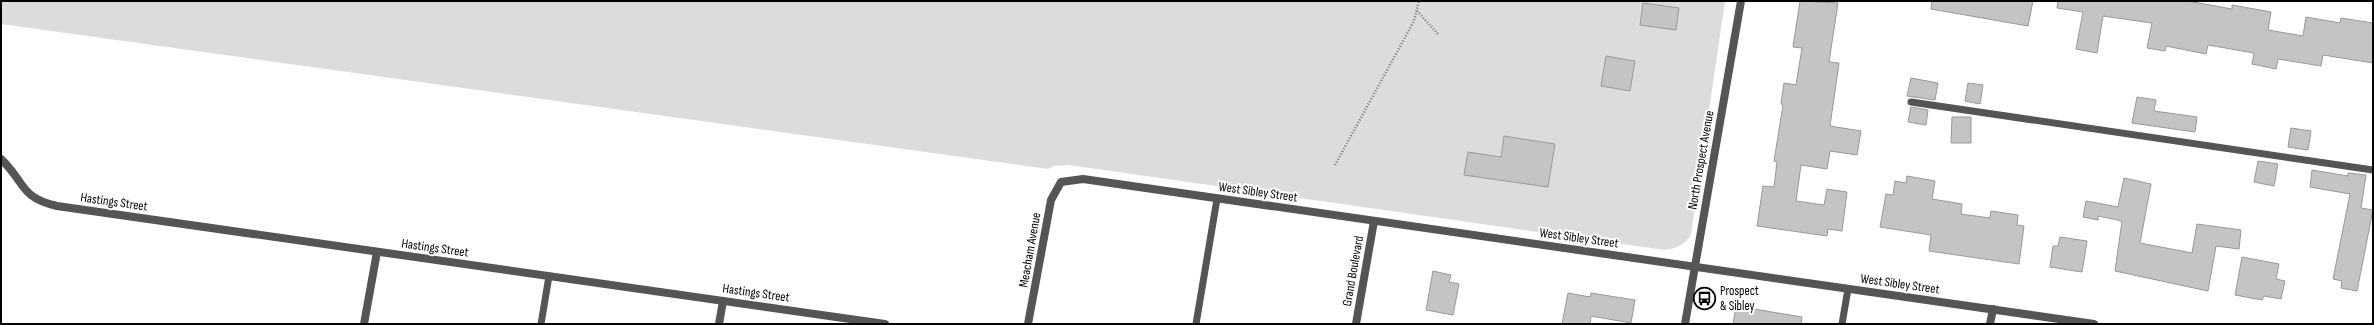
<svg xmlns="http://www.w3.org/2000/svg" width="2374" height="325" viewBox="0 0 2374 325" font-family="'Sofia Sans Condensed',sans-serif">
	<rect width="100%" height="100%" fill="#fff"/>
	<!-- green -->
	<path fill="#dcdcdc" d="M1,1h1724l-34,233c-5,11 -15,14 -26,16l-596,-85 -16,1 -5,3 -1047,-145z"/>
	<!-- building -->
	<g fill="#c4c4c4" stroke="#999">
		<path d="M1800,1l38,2 -9,59 10,1 -9,63 31,5 -4,24 -27,-4 -3,18 -26,-4 -5,36 28,4 3,-16 20,3 -5,39 -14,-2 -1,7 -70,-10 6,-40 11,1 3,-25 -3,-1 9,-56 -2,-1 3,-21 12,2 6,-37 -9,-1z"/>
		<path d="M1932,1h101l-5,25 -97,-17z"/>
		<path d="M2058,1h130l44,8v-4l39,7 -3,18 35,6 3,-19 34,6 1,-5 32,5v40l-50,-8 -2,11 -43,-7 -2,10 -24,-5 2,-11 -46,-8 -2,9 -40,-8 -1,5 -18,-3 5,-25 -49,-7 -6,37 -21,-4 7,-37 -26,-4z"/>
		<path d="M1643,3l36,5 -3,22 -36,-5z"/>
		<path d="M1606,56l29,5 -5,30 -29,-5z"/>
		<path d="M1911,78l27,5 -3,17 -28,-4z"/>
		<path d="M1968,83l15,2 -3,19 -15,-3z"/>
		<path d="M2137,97l19,3 -2,11 43,6 -2,15 -63,-9z"/>
		<path d="M1911,107l17,3 -2,15 -18,-3z"/>
		<path d="M1952,117h19v26h-20z"/>
		<path d="M2291,128l20,3 -3,19 -20,-3z"/>
		<path d="M1504,136l51,8 -7,43 -84,-12 4,-23 33,5z"/>
		<path d="M2258,161l20,3 -4,22 -20,-4z"/>
		<path d="M2312,170l36,6v-3l18,2 -5,33 12,2 -16,81 -16,-3 1,-7 -9,-2 17,-85 -40,-7z"/>
		<path d="M1907,176l28,5 -3,18 30,5 -1,10 29,4 1,-7 27,4 -1,10 7,1 -5,38 -90,-13 2,-16 -51,-8 6,-33 7,1 2,-14 11,2z"/>
		<path d="M2124,178l27,6 -11,59 52,10 5,-29 44,6 -2,19 -23,-3 -8,45 -93,-20 7,-50 -24,-5v4l-15,-3 3,-16 32,6z"/>
		<path d="M2060,237l27,4 -5,31 -32,-5 3,-21h5z"/>
		<path d="M2242,257l37,7 -3,15 9,2 -4,18 -17,-3 -2,4 -27,-5z"/>
		<path d="M1433,271l18,4 -2,7 10,2 -6,31 -27,-5z"/>
		<path d="M1568,293l22,4 1,-4 44,7 -4,23 -40,-7 -1,8h-28z"/>
		<path d="M1736,306l66,11 -1,7h-68z"/>
	</g>
	<g fill="none" stroke-linecap="round" stroke-linejoin="round">
		<!-- path -->
		<g stroke="#777" stroke-width="2.5" stroke-dasharray="1 2" stroke-linecap="butt">
			<path d="M1417,11l21,23"/>
			<path d="M1335,165l79,-144 5,-20"/>
		</g>
		<!-- service -->
		<g stroke="#555" stroke-width="7">
			<path d="M1911,102l462,68"/>
			<path d="M541,324l8,-48"/>
			<path d="M1196,324l21,-125"/>
			<path d="M1842,324l6,-35"/>
		</g>
		<!-- minor -->
		<g stroke="#555" stroke-width="8">
			<path d="M1,159c25,24 18,38 56,47l828,118"/>
			<path d="M364,324l13,-72"/>
			<path d="M719,324l4,-23"/>
			<path d="M1028,324l23,-124 10,-18 22,-3 1011,145"/>
			<path d="M1356,324l18,-103"/>
			<path d="M1990,324l3,-15"/>
		</g>
		<!-- tertiary -->
		<path stroke="#555" stroke-width="8" d="M1685,324l56,-323"/>
	</g>
	<!-- icons -->
	<defs>
		<symbol id="bus-ring" viewBox="-11 -11 22 22"><circle r="9.5" fill="#fff" stroke="#000" stroke-width="1.5"/><path d="M-5-6H5V4H4V6H2V4H-2V6H-4V4H-5ZM-3.5-4V0h7V-4ZM-3.5 1.2v1.5H-2V1.2ZM2 1.2v1.5H3.5V1.2Z" fill="#000"/></symbol>
	</defs>
	<g fill-rule="evenodd">
		<use href="#bus-ring" x="1692" y="286" width="25" height="25"/>
	</g>
	<g text-anchor="middle" dominant-baseline="central" stroke-width="4" stroke-linejoin="round" paint-order="stroke">
		<!-- street labels -->
		<g font-size="13" fill="#000" stroke="#fff">
			<text transform="translate(1701 160) rotate(-80)">North Prospect Avenue</text>
			<text transform="translate(1258 192) rotate(8)">West Sibley Street</text>
			<text transform="translate(114 202) rotate(8)">Hastings Street</text>
			<text transform="translate(1579 238) rotate(8)">West Sibley Street</text>
			<text transform="translate(435 248) rotate(8)">Hastings Street</text>
			<text transform="translate(1030 250) rotate(-80)">Meacham Avenue</text>
			<text transform="translate(1353 271) rotate(-80)">Grand Boulevard</text>
			<text transform="translate(1900 284) rotate(8)">West Sibley Street</text>
			<text transform="translate(756 293) rotate(8)">Hastings Street</text>
		</g>
		<!-- poi labels -->
		<g font-size="13" fill="#000" stroke="#fff" text-anchor="start">
			<text x="1720" y="291">Prospect<tspan x="1720" dy="15">&amp; Sibley</tspan></text>
		</g>
	</g>
	<!-- border -->
	<rect width="2374" height="325" fill="none" stroke="#000000" stroke-width="4"/>
</svg>
